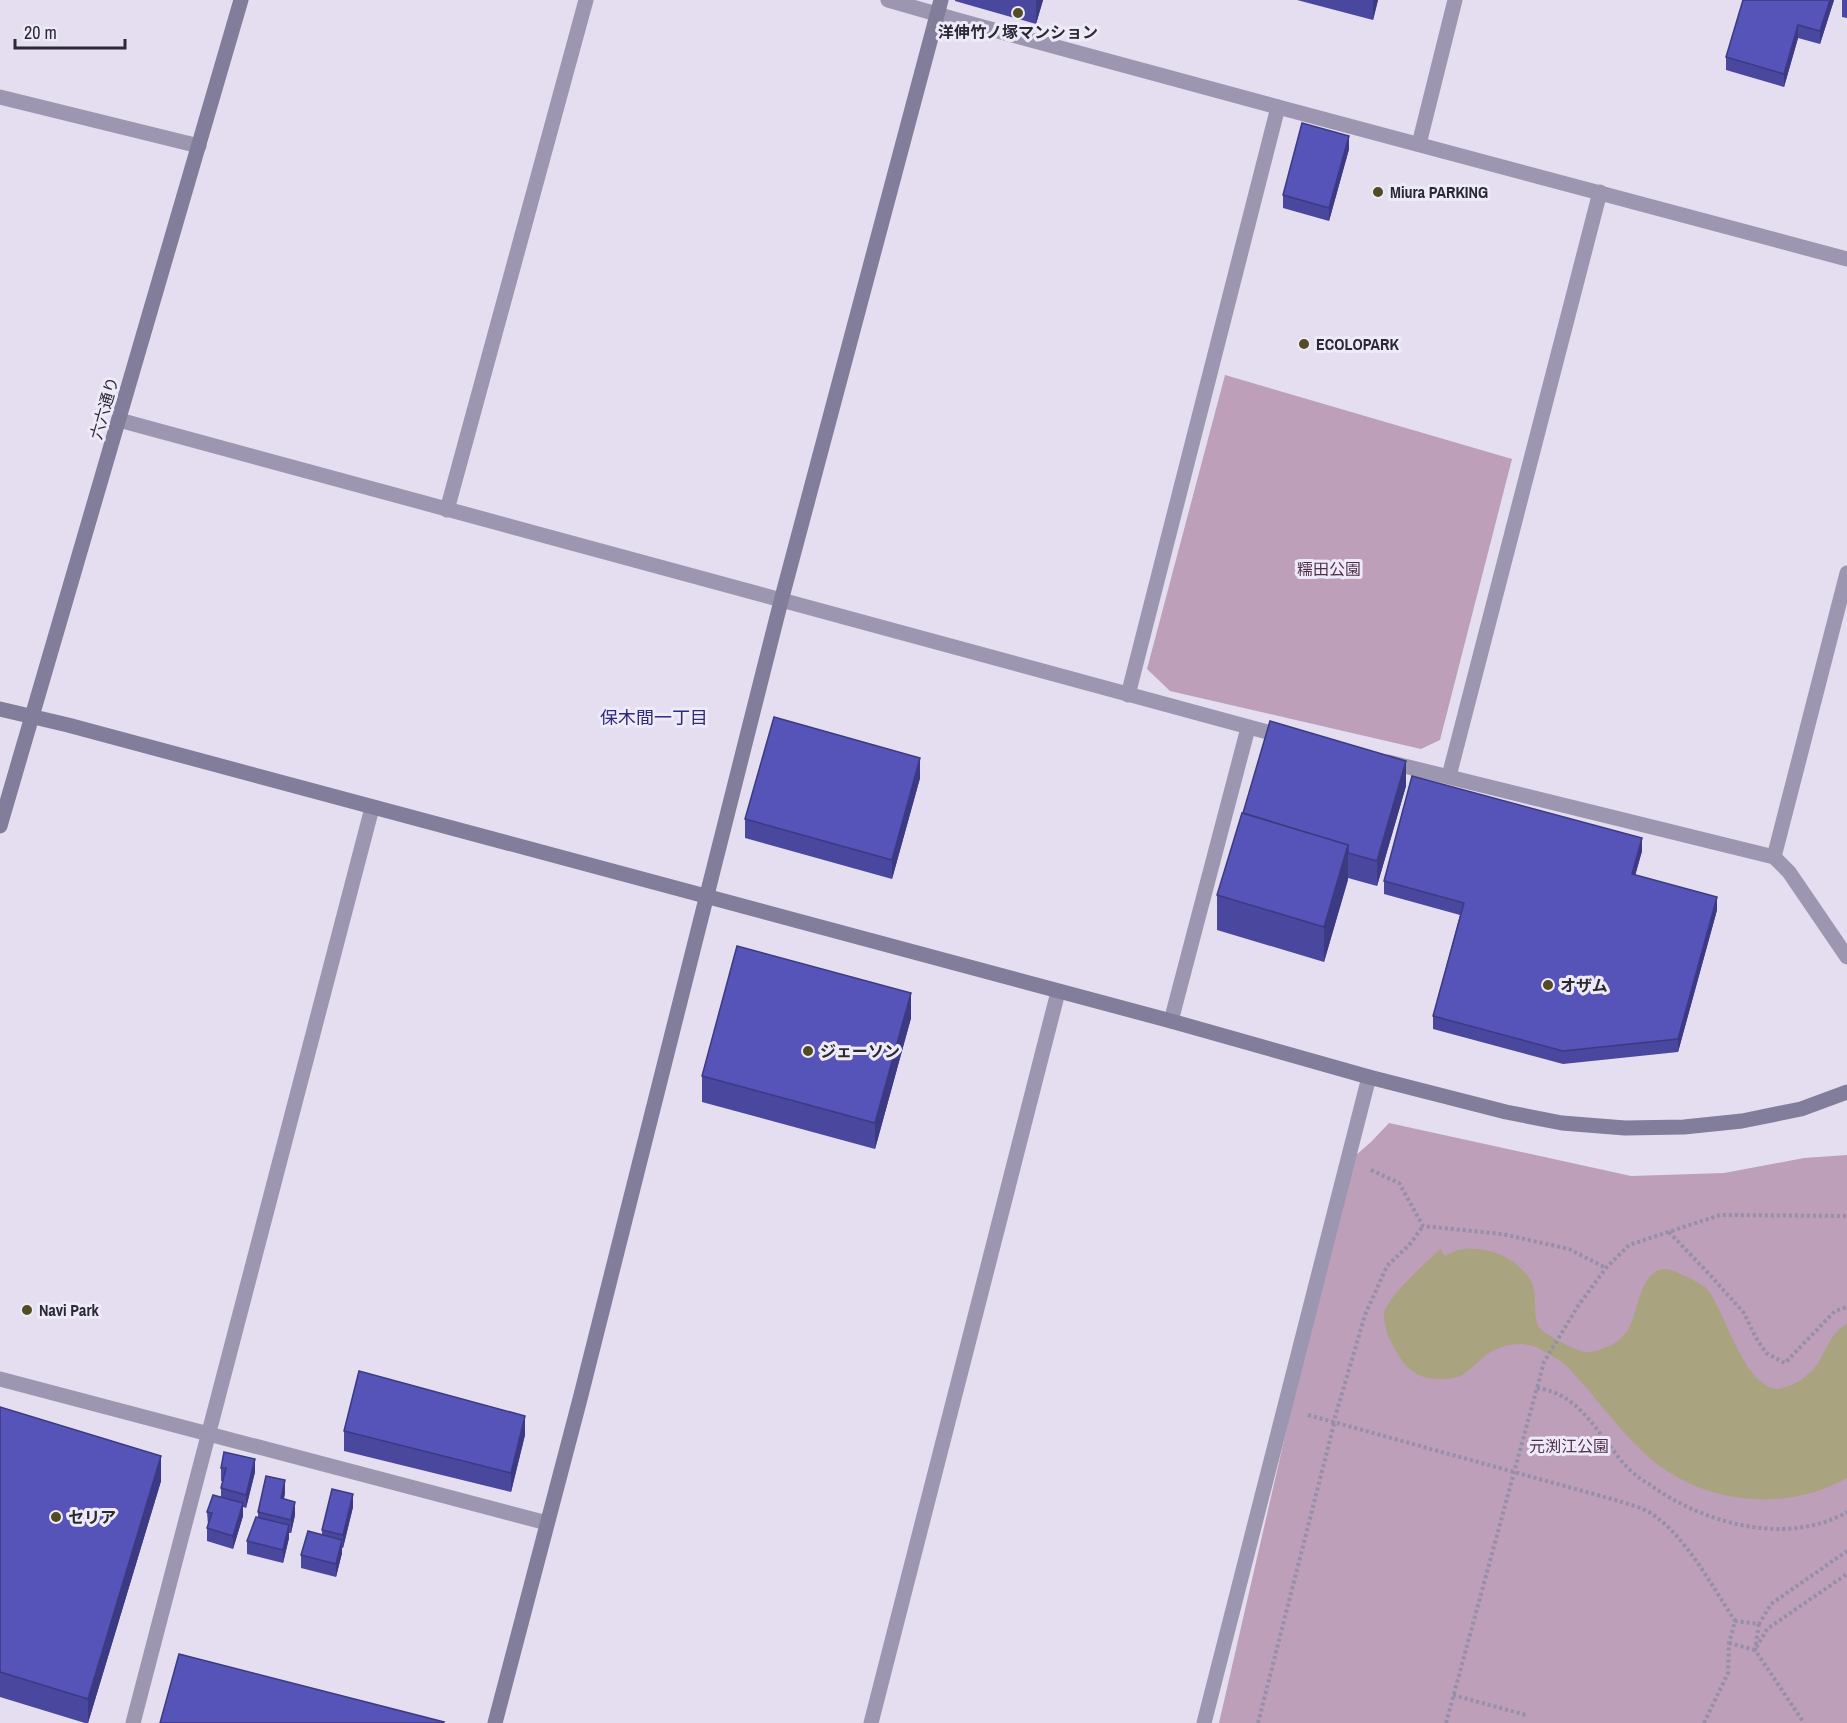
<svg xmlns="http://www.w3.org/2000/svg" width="1847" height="1723" viewBox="0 0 1847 1723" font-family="'Archivo Narrow','Noto Sans JP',sans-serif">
	<rect width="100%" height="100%" fill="#e4def0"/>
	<!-- green -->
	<g fill="#bd9fb9">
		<path d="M1225,375l287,84 -72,281 -19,9 -251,-58 -23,-22z"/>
		<path d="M1389,1123l242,53 93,-3 80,-15 43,-3v568h-628l129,-561 23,-20z"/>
	</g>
	<!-- water -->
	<path fill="#aaa380" d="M1440,1249l5,7c4,-2 9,-5 13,-6 26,-6 61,7 74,33 6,13 0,31 7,44 4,7 31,20 39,23 10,4 17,2 26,-2 6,-2 15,-7 19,-12 17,-16 13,-64 41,-67 7,0 15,4 21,7 7,4 18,8 23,14 17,22 36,96 69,99 5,0 12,-3 17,-5 9,-5 18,-12 24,-21 9,-14 13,-31 29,-39v154c-65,37 -153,25 -206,-28 -21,-20 -38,-43 -57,-65 -7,-7 -14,-17 -22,-23 -7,-5 -16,-9 -24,-14 -15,-8 -38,-3 -52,7 -8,6 -15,15 -24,20 -7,4 -15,4 -22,4 -31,0 -39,-18 -52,-43 -2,-6 -5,-16 -4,-22 2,-17 43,-51 56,-65z"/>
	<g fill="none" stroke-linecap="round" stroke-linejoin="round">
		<!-- path -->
		<g stroke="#958faa" stroke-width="4" stroke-dasharray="3 3" stroke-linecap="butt">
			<path d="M1371,1170l28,13 24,43 79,8 67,15 37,19"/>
			<path d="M1669,1232l41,43 34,38 11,23 11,17 19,10 50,-52 12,-4"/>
			<path d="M1537,1388c46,6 63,52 93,82 6,6 12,10 19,14 53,39 137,63 198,28"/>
			<path d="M1308,1415l311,86c8,3 18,5 26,9 37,19 67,76 90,111"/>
			<path d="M1333,1424l32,-109 22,-49 23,-22 13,-18"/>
			<path d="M1759,1624l-4,26 49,73"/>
			<path d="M1729,1643l26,7 12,-21 80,-55"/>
			<path d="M1453,1695l73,20"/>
			<path d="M1258,1723l76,-299 3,1"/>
			<path d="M1446,1723l98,-361 34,-56 28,-38 23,-23 91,-30 127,1"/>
			<path d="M1704,1723l24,-50 1,-30 6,-22 24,3 12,-20 76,-53"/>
		</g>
		<!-- street -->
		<g stroke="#9c96b0" stroke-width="15">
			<path d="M888,0l73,21 317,86 569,152"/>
			<path d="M0,97l199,49"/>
			<path d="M1419,144l36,-144"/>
			<path d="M119,420l1167,317"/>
			<path d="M447,510l139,-510"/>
			<path d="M1128,695l150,-588"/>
			<path d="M1388,762l386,95 15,15 58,85"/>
			<path d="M1449,776l151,-584"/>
			<path d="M1774,857l73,-284"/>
			<path d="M1171,1021l77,-293"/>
			<path d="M0,1379l547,144"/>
			<path d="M133,1723l239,-915"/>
			<path d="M871,1723l187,-731"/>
			<path d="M1204,1723l165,-646"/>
		</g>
		<!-- secondary -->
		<g stroke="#817d9a" stroke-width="15">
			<path d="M0,709l68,16 1103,296 198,56 137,35 56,11 63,5 59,-1 58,-6 59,-12 46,-17"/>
			<path d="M0,826l241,-826"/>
			<path d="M495,1723l85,-324 201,-798 160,-601"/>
		</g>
	</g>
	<!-- wall -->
	<g fill="#4a479f">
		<path d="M955,0h88l-7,24 -81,-23z"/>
		<path d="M1297,0h81l-5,20z"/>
		<path d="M1834,0l-14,44 -22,-6 -14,49 -58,-17v-13z"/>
		<path d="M1842,0h5v18l-5,-1z"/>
		<path d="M1349,149l-20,72 -46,-13v-13z"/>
		<path d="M920,778l-28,101 -147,-41v-19z"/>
		<path d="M1406,786l-29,100 -29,-8 -24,84 -107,-32v-35z"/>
		<path d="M1642,851l-7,24 82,35 -39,142 -115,12 -130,-35v-13l27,-101 -76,-21v-13z"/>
		<path d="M911,1018l-36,131 -173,-47v-26z"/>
		<path d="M0,1407l161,74 -73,242h-3l-85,-26z"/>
		<path d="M344,1431l181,4 -14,57 -167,-41z"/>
		<path d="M221,1468l34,4 -9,36 -3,-1v9l-10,33 -26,-8v-13l1,-3 -1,-13 14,-15v-9l2,-7h-2z"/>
		<path d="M285,1493l-1,6 11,16 -4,18h-2v5l-6,25 -36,-9v-13l11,-23v-6z"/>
		<path d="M353,1507l-10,41h-1v5l-6,24 -35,-9v-13l21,-21v-4z"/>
	</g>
	<!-- shaded-wall -->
	<g fill="#3c3a82">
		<path d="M1036,0h7l-7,24z"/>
		<path d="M1373,0h5l-5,20z"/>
		<path d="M1830,0h4l-14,44v-13z"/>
		<path d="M1798,25v13l-14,49v-13z"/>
		<path d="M1349,136v13l-20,72v-13z"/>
		<path d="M920,758v20l-28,101v-19z"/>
		<path d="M1406,761v25l-29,100v-25z"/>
		<path d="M1642,838v13l-10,36v-13z"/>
		<path d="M1348,845v35l-24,82v-35z"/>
		<path d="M1717,897v13l-39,142v-13z"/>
		<path d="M911,993v25l-36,131v-26z"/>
		<path d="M525,1416v19l-14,57v-19z"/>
		<path d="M161,1456v25l-73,242v-24z"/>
		<path d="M255,1459v13l-9,36v-13z"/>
		<path d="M285,1480v13l-4,18v-13z"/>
		<path d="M353,1494v13l-10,41v-13z"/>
		<path d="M295,1502v13l-4,18v-13z"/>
		<path d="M243,1503v13l-10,33v-13z"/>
		<path d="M289,1525v13l-6,25v-13z"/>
		<path d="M342,1540v13l-6,24v-13z"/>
	</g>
	<!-- building -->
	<g fill="#5653b9" stroke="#3c3a82" stroke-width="1.5">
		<path d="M1743,0h87l-10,31 -22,-6 -14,49 -58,-17z"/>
		<path d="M1302,123l47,13 -20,72 -46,-13z"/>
		<path d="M774,717l146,41 -28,102 -147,-41z"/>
		<path d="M1270,721l136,40 -29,100 -29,-8v-8l-105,-32z"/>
		<path d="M1412,776l230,62 -10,36 85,23 -39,142 -115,12 -130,-35 31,-113 -80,-22z"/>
		<path d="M1242,813l106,32 -24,82 -107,-32z"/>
		<path d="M737,946l174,47 -36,130 -173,-47z"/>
		<path d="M359,1371l166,45 -14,57 -167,-42z"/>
		<path d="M0,1407l161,49 -73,243 -88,-27z"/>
		<path d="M224,1452l31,7 -9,36 -25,-7 5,-20h-5z"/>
		<path d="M266,1476l19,4 -4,18 14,4 -4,18 -33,-8z"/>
		<path d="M332,1489l21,5 -10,41 -21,-5z"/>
		<path d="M213,1495l30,8 -10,33 -26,-8 5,-15 -5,-1z"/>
		<path d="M256,1517l33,8 -6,25 -36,-9z"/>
		<path d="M308,1531l34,9 -6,24 -35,-9z"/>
		<path d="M179,1654l265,68 -1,1h-283z"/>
	</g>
	<!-- markers -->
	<g fill="#524b23" stroke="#eeeaf8" stroke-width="2">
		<circle cx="1018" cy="13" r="6"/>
		<circle cx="1378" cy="192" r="6"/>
		<circle cx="1304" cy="344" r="6"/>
		<circle cx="1548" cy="985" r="6"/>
		<circle cx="808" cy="1051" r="6"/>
		<circle cx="27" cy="1310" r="6"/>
		<circle cx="56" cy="1517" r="6"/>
	</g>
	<g text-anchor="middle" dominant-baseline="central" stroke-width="6" stroke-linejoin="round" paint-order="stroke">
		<!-- poi labels -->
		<g font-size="16" font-weight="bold" fill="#2b2935" stroke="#eeeaf8" text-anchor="start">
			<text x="1018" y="32" text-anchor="middle">洋伸竹ノ塚マンション</text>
			<text x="1390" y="192">Miura PARKING</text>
			<text x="1316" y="344">ECOLOPARK</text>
			<text x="1560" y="985">オザム</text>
			<text x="820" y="1051">ジェーソン</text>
			<text x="39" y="1310">Navi Park</text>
			<text x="68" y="1517">セリア</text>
		</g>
		<!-- street labels -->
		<g font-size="16" fill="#2b2935" stroke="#eeeaf8">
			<text transform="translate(104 408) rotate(-74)">六六通り</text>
		</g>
		<!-- park labels -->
		<g font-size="16" fill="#51304c" stroke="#eeeaf8">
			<text x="1329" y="569">糯田公園</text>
			<text x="1569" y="1446">元渕江公園</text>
		</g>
		<!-- neighbourhood labels -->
		<g font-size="18" fill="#2d2b7b" stroke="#eeeaf8">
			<text x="654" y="717">保木間一丁目</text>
		</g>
	</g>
	<!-- scale -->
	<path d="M15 39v9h110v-9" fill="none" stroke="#2b2935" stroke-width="3"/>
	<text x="24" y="39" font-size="18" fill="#2b2935" stroke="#eeeaf8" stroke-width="4.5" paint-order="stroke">20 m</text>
</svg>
